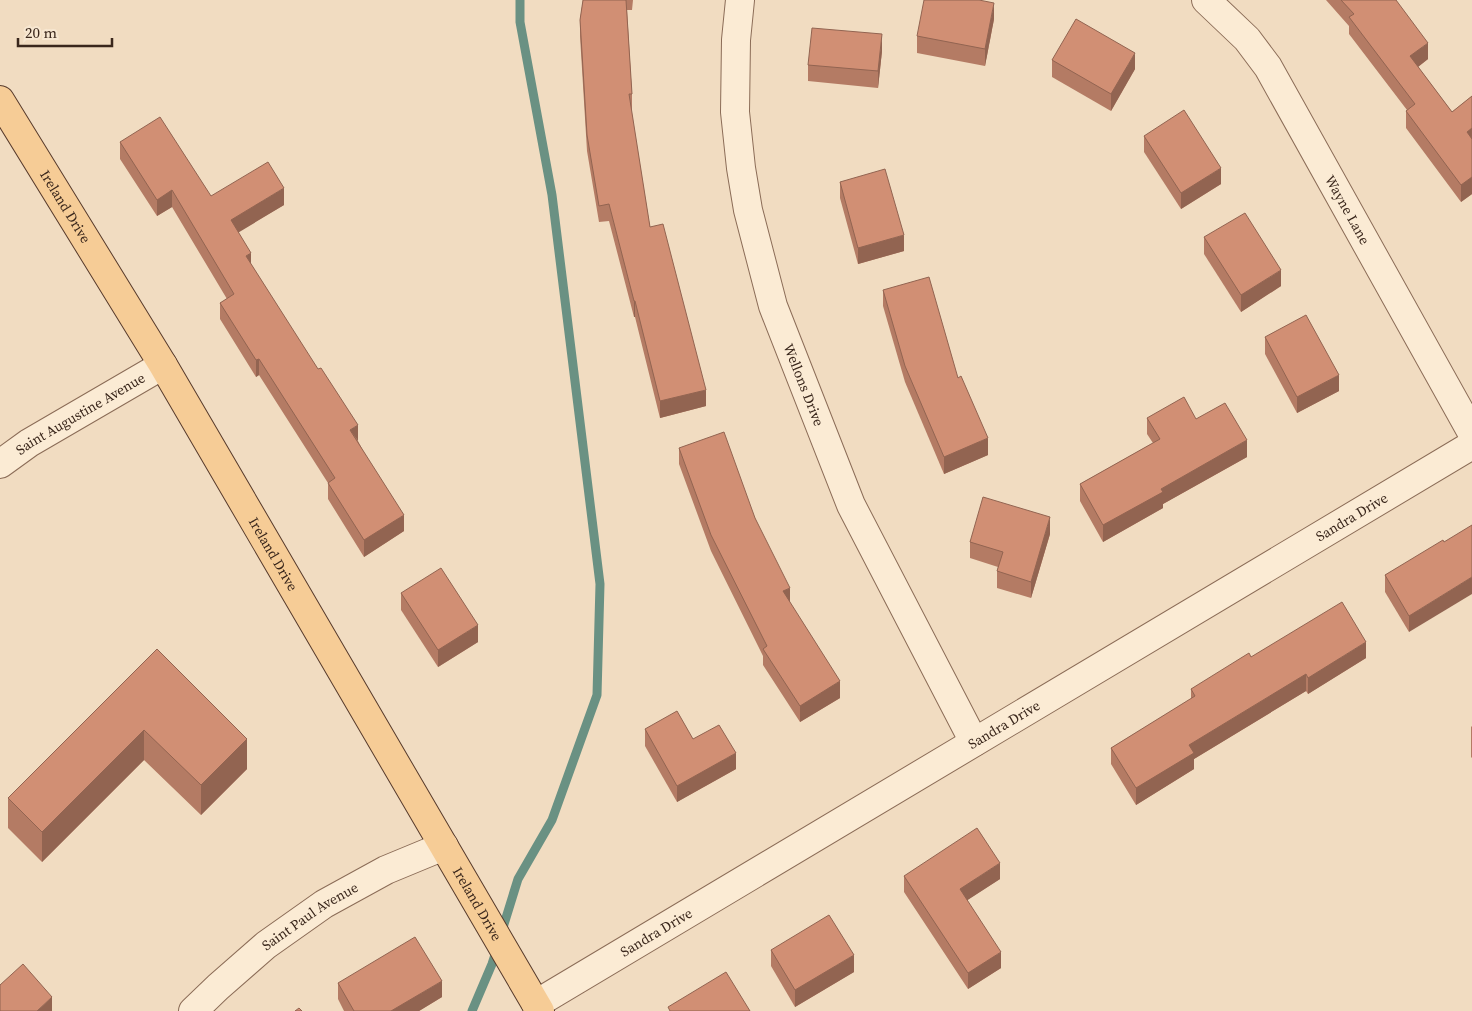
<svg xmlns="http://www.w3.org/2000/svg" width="1472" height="1011" viewBox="0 0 1472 1011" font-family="'Source Serif 4',serif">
	<rect width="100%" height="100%" fill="#f1dcc1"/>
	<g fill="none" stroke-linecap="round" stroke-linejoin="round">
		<!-- stream -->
		<g stroke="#6a9183" stroke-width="9">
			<path d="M501,934l17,-55 34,-59 45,-125 3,-111 -48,-389 -32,-173v-22"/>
			<path d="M472,1011l20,-47 5,-15"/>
		</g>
		<defs>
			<g id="minor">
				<path id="s1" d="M740,0l-4,40 -1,72 6,56 7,42 25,96 78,199 123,237"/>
				<path id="s2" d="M1206,0l41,39 21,28 204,366"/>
				<path id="s3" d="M0,464l29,-21 134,-78"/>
				<path id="s4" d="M536,1004l936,-559"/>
				<path id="s5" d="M193,1011l25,-24 48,-42 58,-41 62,-34 58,-24"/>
			</g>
			<g id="major">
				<path id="s6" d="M0,100l163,265 377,646"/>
			</g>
		</defs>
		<!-- minor casing -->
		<use href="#minor" stroke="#8b6c57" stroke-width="30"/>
		<!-- major casing -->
		<use href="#major" stroke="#583b2c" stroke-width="30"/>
		<!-- minor -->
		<use href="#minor" stroke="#fbebd4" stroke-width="28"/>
		<!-- major -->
		<use href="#major" stroke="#f6cc96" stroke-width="28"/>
	</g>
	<!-- wall -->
	<g fill="#b47b64">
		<path d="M583,0h50l-1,10h-5l5,84v16h-1l19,117 56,179 -46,12 -25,-101h-1l-25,-96 -10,1 -12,-71 -7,-115v-16z"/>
		<path d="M1326,0h70l32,59 -10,8 34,45 20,-16v98l-11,8 -55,-74v-17l1,-1 -58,-76v-8z"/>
		<path d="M994,19l-9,47 -68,-13v-17z"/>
		<path d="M882,51l-4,37 -70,-7v-16z"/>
		<path d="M1052,60l83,9 -24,42 -59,-34z"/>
		<path d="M1144,136l77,48 -40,25 -37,-57z"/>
		<path d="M120,142l91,54 73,9 -46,27 13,32 107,177 46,90 -40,26 -36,-58v-16l-69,-108 -3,2 -36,-58v-16l7,-4 -55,-92 -15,9 -37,-57z"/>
		<path d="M840,182l64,69 -46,13 -18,-66z"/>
		<path d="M1204,237l77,49 -40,26 -37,-58z"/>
		<path d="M883,290l105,165 -44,19 -39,-92 -22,-76z"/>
		<path d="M1265,337l74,54 -42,22 -32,-59z"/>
		<path d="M1147,418l49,1 51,38 -84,47v4l-60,34 -23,-41v-17l73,-41 -6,-9z"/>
		<path d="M679,448l76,70 35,85 50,95 -40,24 -37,-57v-9l-52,-105 -32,-87z"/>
		<path d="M1050,534l-19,64 -34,-10v-17l1,-4 -28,-9v-16z"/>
		<path d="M1444,542l-35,90 -24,-40v-17z"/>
		<path d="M401,593l77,49 -40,25 -37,-57z"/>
		<path d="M157,649l90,120 -46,46 -57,-55 -102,102 -34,-34v-30z"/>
		<path d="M1251,657l115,1 -58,36 -2,-3 -112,68v10l-58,36 -25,-41v-16l80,-49v-10z"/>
		<path d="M1472,726v32l-1,-1v-30z"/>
		<path d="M645,729l48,10 43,30 -59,33 -32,-56z"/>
		<path d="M904,876l96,3 -33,21 34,68 -33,21 -64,-97z"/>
		<path d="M771,950l83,22 -59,35 -24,-41z"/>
		<path d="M338,983l104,14 -23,14h-75l-6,-12z"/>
	</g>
	<!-- shaded-wall -->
	<g fill="#926451">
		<path d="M994,3v16l-9,47v-17z"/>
		<path d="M882,34v17l-4,37v-17z"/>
		<path d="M1428,43v16l-18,14v-17z"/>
		<path d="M1135,53v16l-24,42v-17z"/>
		<path d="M1472,128v17l-5,-13z"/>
		<path d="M1221,168v16l-40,25v-16z"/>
		<path d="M1472,177v17l-11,8v-17z"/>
		<path d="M284,188v17l-53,32v-17z"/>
		<path d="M172,190v17l-15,9v-16z"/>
		<path d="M904,235v16l-46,13v-16z"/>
		<path d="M251,253v16l-5,-13z"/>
		<path d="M1281,270v16l-40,26v-17z"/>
		<rect x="634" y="301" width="1" height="16"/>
		<path d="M259,359v16l-3,2v-17z"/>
		<path d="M1339,375v16l-42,22v-16z"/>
		<path d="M706,390v16l-46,12v-17z"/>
		<path d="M358,425v16l-8,-11z"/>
		<path d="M988,438v17l-44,19v-17z"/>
		<path d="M1247,440v17l-84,47v4l-60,34v-17l58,-36z"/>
		<path d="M404,515v16l-40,26v-17z"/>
		<path d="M1050,517v17l-19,64v-16z"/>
		<path d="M1472,577v17l-63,38v-16z"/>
		<path d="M790,588v16l-7,-13z"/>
		<path d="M478,625v17l-40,25v-17z"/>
		<path d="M1366,642v16l-58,36v-16z"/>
		<path d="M1306,674v17l-112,68v10l-58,36v-17l53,-43z"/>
		<path d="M840,681v17l-40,24v-16z"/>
		<path d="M144,730v30l-102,102v-30z"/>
		<path d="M247,739v30l-46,46v-30z"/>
		<path d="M736,753v16l-59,33v-16z"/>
		<path d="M1000,863v16l-40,26v-16z"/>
		<path d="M1001,952v16l-33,21v-16z"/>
		<path d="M854,955v17l-59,35v-17z"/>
		<path d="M442,981v16l-23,14h-28z"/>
		<path d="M52,997v14h-15z"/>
	</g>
	<!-- building -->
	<g fill="#d18f74" stroke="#926451">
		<path d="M583,0h43l6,94h-3l21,133 13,-3 43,166 -46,11 -25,-100h-1l-25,-97 -10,2 -12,-71 -7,-115z"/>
		<path d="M924,0h55l15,3 -9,46 -68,-13z"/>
		<path d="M1341,0h55l32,43 -18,13 42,56 20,-16v32l-5,4 5,7v38l-11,8 -55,-74 9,-7 -66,-87 5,-3z"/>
		<path d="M1076,19l59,34 -24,41 -59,-34z"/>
		<path d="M812,28l70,6 -4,37 -70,-6z"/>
		<path d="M1184,110l37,58 -40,25 -37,-57z"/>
		<path d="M160,117l51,79 57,-34 16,26 -53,32 20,33 -5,3 72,113 3,-1 37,57 -8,5 54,85 -40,25 -36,-57 7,-5 -76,-119 -3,1 -36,-57 14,-9 -62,-104 -15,10 -37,-58z"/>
		<path d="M885,169l19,66 -46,13 -18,-66z"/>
		<path d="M1245,213l36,57 -40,25 -37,-58z"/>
		<path d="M929,277l29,101 3,-2 27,62 -44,19 -39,-91 -22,-76z"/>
		<path d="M1306,315l33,60 -42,22 -32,-60z"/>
		<path d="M1184,397l12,22 29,-16 22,37 -86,49 2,3 -60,33 -23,-41 80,-45 -13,-21z"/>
		<path d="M724,432l31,86 35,70 -7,3 57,90 -40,25 -37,-57 4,-3 -56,-111 -32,-87z"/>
		<path d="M983,497l67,20 -19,65 -34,-11 6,-19 -33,-10z"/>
		<path d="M1472,525v52l-63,39 -24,-41 58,-35 1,2z"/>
		<path d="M441,568l37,57 -40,25 -37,-57z"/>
		<path d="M1342,602l24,40 -58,36 -2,-4 -117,71 5,8 -58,35 -25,-40 84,-52 -4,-7 58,-36 2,4z"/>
		<path d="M157,649l90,90 -46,46 -57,-55 -102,102 -34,-34z"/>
		<path d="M677,711l16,28 26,-14 17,28 -59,33 -32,-57z"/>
		<path d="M977,828l23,35 -40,26 41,63 -33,21 -64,-97z"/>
		<path d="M829,915l25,40 -59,35 -24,-40z"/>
		<path d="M415,937l27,44 -51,30h-37l-16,-28z"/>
		<path d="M23,964l29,33 -15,14h-37v-26z"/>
		<path d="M726,972l24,39h-80l-2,-4z"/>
		<path d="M299,1008l3,3h-7z"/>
	</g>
	<g text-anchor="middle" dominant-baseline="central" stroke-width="5" stroke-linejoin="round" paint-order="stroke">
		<!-- street labels -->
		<g font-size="14" fill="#3a271c" stroke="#f7e7d1">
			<text stroke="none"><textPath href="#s6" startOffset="125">Ireland Drive</textPath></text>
			<text stroke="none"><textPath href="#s2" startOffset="255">Wayne Lane</textPath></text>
			<text stroke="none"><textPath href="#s1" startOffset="395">Wellons Drive</textPath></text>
			<text stroke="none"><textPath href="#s3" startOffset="95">Saint Augustine Avenue</textPath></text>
			<text stroke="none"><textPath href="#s4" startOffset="950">Sandra Drive</textPath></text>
			<text stroke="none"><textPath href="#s6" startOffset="530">Ireland Drive</textPath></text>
			<text stroke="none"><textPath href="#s4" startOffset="545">Sandra Drive</textPath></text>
			<text stroke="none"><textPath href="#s6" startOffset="935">Ireland Drive</textPath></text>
			<text stroke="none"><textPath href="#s5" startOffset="151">Saint Paul Avenue</textPath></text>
			<text stroke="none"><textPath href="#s4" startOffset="140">Sandra Drive</textPath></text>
		</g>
	</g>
	<!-- scale -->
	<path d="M18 38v8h94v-8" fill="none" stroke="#3a271c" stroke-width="2.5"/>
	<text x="25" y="38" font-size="15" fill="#3a271c" stroke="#f7e7d1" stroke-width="4" paint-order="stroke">20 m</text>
</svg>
